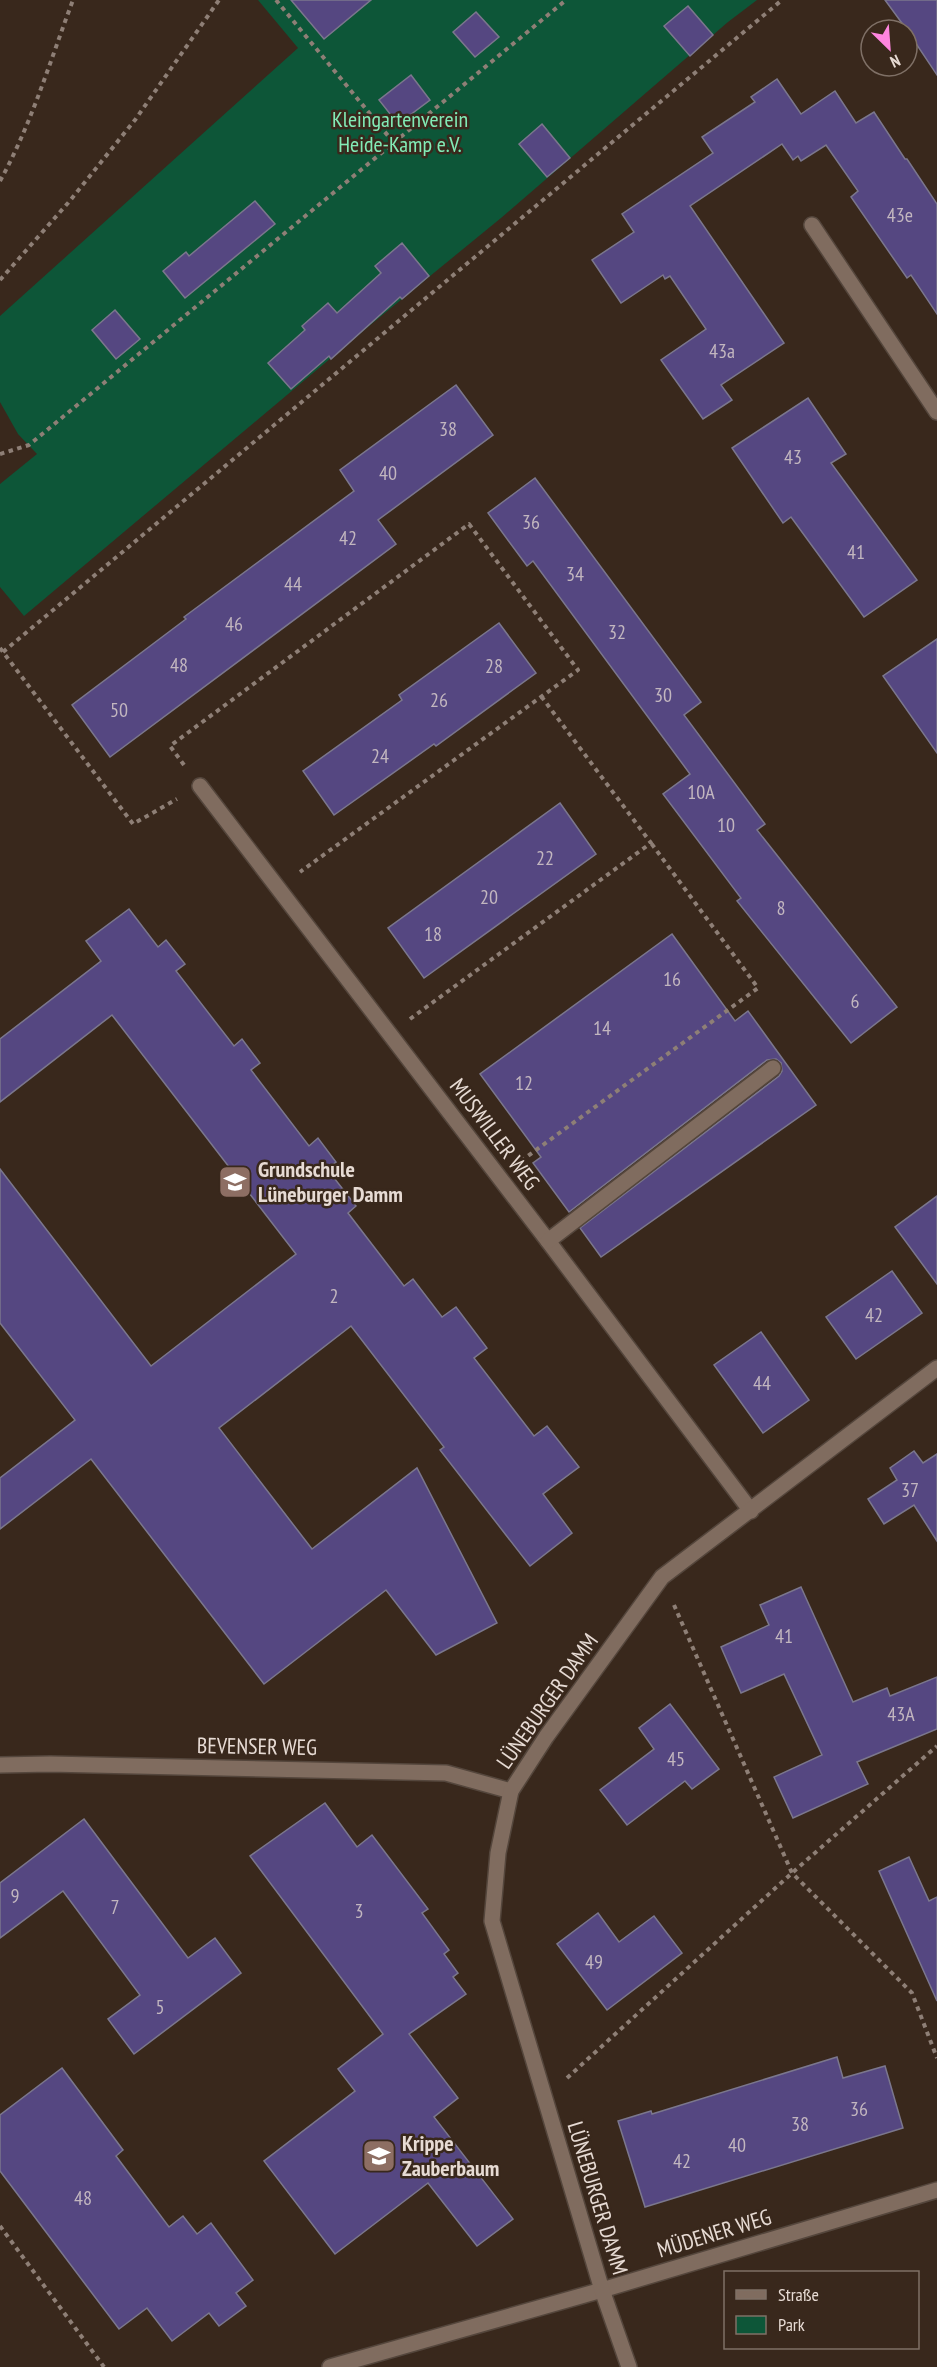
<svg xmlns="http://www.w3.org/2000/svg" width="937" height="2367" viewBox="0 0 937 2367" font-family="'PT Sans Narrow',sans-serif">
	<rect width="100%" height="100%" fill="#39281c"/>
	<!-- green -->
	<path fill="#0d5638" d="M258,0h499l-29,22 -227,196 -132,108 -345,290 -24,-29v-103l37,-30 -19,-20 -18,-32v-86l298,-268z"/>
	<!-- building -->
	<g fill="#554781" stroke="#7b778d" stroke-width="1.5">
		<path d="M291,0h80l-47,39z"/>
		<path d="M885,0h52v75l-30,-45z"/>
		<path d="M688,6l25,29 -23,21 -26,-30z"/>
		<path d="M476,12l23,25 -24,20 -22,-25z"/>
		<path d="M411,75l19,25 -32,24 -19,-24z"/>
		<path d="M777,79l24,35 34,-23 21,32 18,-11 31,47h2l30,45v110l-26,-39 -4,3 -56,-81 7,-6 -32,-46 -25,16 -3,-5 -5,4 -11,-16 -92,62 94,137 -63,42 11,15 -29,19 -42,-59 45,-31 -36,-53 -5,3 -2,-4 -42,28 -29,-43 42,-28 -12,-18 91,-61 -11,-16 53,-35 -4,-5z"/>
		<path d="M542,124l28,34 -23,19 -28,-33z"/>
		<path d="M255,201l20,23 -90,74 -22,-27 23,-19 3,4z"/>
		<path d="M402,243l27,33 -27,23 -2,-2 -69,62 -2,-3 -38,33 -23,-26 37,-33 -3,-4 26,-23 9,10 44,-40 -6,-7z"/>
		<path d="M115,310l25,29 -24,20 -24,-29z"/>
		<path d="M456,385l37,50 -115,85 18,24 -286,213 -38,-52 114,-86 -2,-2 170,-126 -14,-21z"/>
		<path d="M808,398l38,56 -15,9 86,117 -53,37 -73,-100 -8,6 -51,-75z"/>
		<path d="M535,478l166,224 -17,13 81,109 -8,6 140,177 -46,36 -114,-142 4,-3 -78,-104 27,-20 -157,-213 -6,5 -39,-53z"/>
		<path d="M499,623l37,50 -100,73 -2,-2 -100,71 -31,-44 99,-71 -3,-5z"/>
		<path d="M937,639v114l-54,-77z"/>
		<path d="M560,803l36,51 -172,124 -36,-50z"/>
		<path d="M129,909l29,38 8,-7 19,24 -9,7 58,75 8,-7 18,24 -9,7 58,76 9,-8 18,24 -9,7 29,37 -8,7 56,73 9,-7 29,38 14,-10 31,41 -13,10 60,78 13,-10 32,41 -36,27 29,39 -42,33 -90,-116 4,-3 -93,-121 -132,102 93,121 105,-81 80,155 -61,32 -50,-65 -122,94 -173,-225 -91,70v-51l75,-58 -75,-97v-154l151,197 145,-112 -184,-239 -112,87v-63l101,-78 -15,-20z"/>
		<path d="M672,934l63,87 13,-10 68,94 -215,152 -21,-29 199,-152 3,-5 -1,-8 -5,-4 -9,1 -198,152 -36,-49 8,-6 -61,-83z"/>
		<path d="M937,1196v88l-42,-57z"/>
		<path d="M892,1271l30,42 -66,46 -30,-42z"/>
		<path d="M761,1332l48,68 -46,33 -49,-68z"/>
		<path d="M914,1451l9,12 14,-9v87l-23,-36 -30,19 -16,-25 29,-19 -7,-12z"/>
		<path d="M801,1587l52,115 34,-14 3,8 47,-19v52l-80,33 11,22 -75,34 -19,-41 48,-22 -38,-81 -43,19 -20,-46 48,-22 -9,-20z"/>
		<path d="M670,1704l49,65 -27,20 -7,-8 -58,44 -27,-35 54,-41 -15,-21z"/>
		<path d="M325,1803l32,44 15,-12 56,74 -6,4 27,37 -5,4 14,19 -5,4 13,17 -57,40 49,64 -24,19 79,102 -36,27 -49,-63 -93,71 -71,-93 91,-70 -17,-22 45,-35 -133,-178z"/>
		<path d="M84,1819l104,139 27,-20 26,35 -107,81 -26,-35 32,-24 -77,-104 -63,47v-55z"/>
		<path d="M909,1857l20,44 8,-4v104l-58,-130z"/>
		<path d="M598,1913l21,29 35,-26 28,37 -75,57 -50,-66z"/>
		<path d="M837,2057l6,21 42,-12 18,62 -258,79 -27,-86 33,-10 1,3z"/>
		<path d="M62,2068l61,82 -7,6 53,71 14,-11 14,18 14,-11 42,57 -17,13 10,13 -27,20 -10,-13 -37,28 -25,-33 -28,21 -119,-158v-56z"/>
	</g>
	<g fill="none" stroke-linecap="round" stroke-linejoin="round">
		<defs>
			<g id="minor">
				<path d="M812,225l125,187"/>
				<path d="M200,786l348,455 203,270"/>
				<path d="M548,1241l225,-173"/>
				<path d="M0,1765l50,-1 396,9 65,18"/>
				<path d="M330,2367l272,-77 335,-100"/>
				<path d="M629,2367l-27,-77 -110,-369 6,-68 13,-62 35,-54 116,-160 275,-209"/>
			</g>
		</defs>
		<!-- minor casing -->
		<use href="#minor" stroke="#54463c" stroke-width="18"/>
		<!-- path -->
		<g stroke="#8e7f76" stroke-width="4" stroke-dasharray="4.5 4.5" stroke-linecap="butt">
			<path d="M276,0l118,143"/>
			<path d="M0,181c32,-58 50,-120 73,-181"/>
			<path d="M0,280l68,-77 67,-83 84,-120"/>
			<path d="M0,454l29,-9 537,-445"/>
			<path d="M0,648l133,176 44,-25"/>
			<path d="M3,652l779,-652"/>
			<path d="M184,765l-14,-19 299,-222 109,146 -278,202"/>
			<path d="M410,1019l241,-176 -110,-147"/>
			<path d="M521,1161l237,-173 -107,-145"/>
			<path d="M674,1605l118,268 120,120 25,65"/>
			<path d="M567,2078l225,-205 145,-127"/>
			<path d="M0,2226l104,141"/>
		</g>
		<!-- minor -->
		<use href="#minor" stroke="#806c5f" stroke-width="15"/>
	</g>
	<!-- icons -->
	<defs>
		<symbol id="school-square" viewBox="-11 -11 22 22"><rect x="-9" y="-9" width="18" height="18" rx="4" fill="#8d6e63" stroke="#39281c"/><path d="M0-5L7-2L0 1L-7-2ZM-4 1L0 2.5L4 1V4Q0 6-4 4Z" fill="#fff"/></symbol>
	</defs>
	<g fill-rule="evenodd">
		<use href="#school-square" x="216" y="1163" width="38" height="38"/>
		<use href="#school-square" x="360" y="2137" width="38" height="38"/>
	</g>
	<g text-anchor="middle" dominant-baseline="central" stroke-width="5" stroke-linejoin="round" paint-order="stroke">
		<!-- number labels -->
		<g font-size="20" fill="#c2b6bf">
			<text x="900" y="215">43e</text>
			<text x="722" y="351">43a</text>
			<text x="448" y="429">38</text>
			<text x="793" y="457">43</text>
			<text x="388" y="473">40</text>
			<text x="531" y="522">36</text>
			<text x="348" y="538">42</text>
			<text x="856" y="552">41</text>
			<text x="575" y="574">34</text>
			<text x="293" y="584">44</text>
			<text x="234" y="624">46</text>
			<text x="617" y="632">32</text>
			<text x="179" y="665">48</text>
			<text x="494" y="666">28</text>
			<text x="663" y="695">30</text>
			<text x="439" y="700">26</text>
			<text x="119" y="710">50</text>
			<text x="380" y="756">24</text>
			<text x="701" y="792">10A</text>
			<text x="726" y="825">10</text>
			<text x="545" y="858">22</text>
			<text x="489" y="897">20</text>
			<text x="781" y="908">8</text>
			<text x="433" y="934">18</text>
			<text x="672" y="979">16</text>
			<text x="855" y="1001">6</text>
			<text x="602" y="1028">14</text>
			<text x="524" y="1083">12</text>
			<text x="334" y="1296">2</text>
			<text x="874" y="1315">42</text>
			<text x="762" y="1383">44</text>
			<text x="910" y="1490">37</text>
			<text x="784" y="1636">41</text>
			<text x="901" y="1714">43A</text>
			<text x="676" y="1759">45</text>
			<text x="15" y="1896">9</text>
			<text x="115" y="1907">7</text>
			<text x="359" y="1911">3</text>
			<text x="594" y="1962">49</text>
			<text x="160" y="2007">5</text>
			<text x="859" y="2109">36</text>
			<text x="800" y="2124">38</text>
			<text x="737" y="2145">40</text>
			<text x="682" y="2161">42</text>
			<text x="83" y="2198">48</text>
		</g>
		<!-- park labels -->
		<g font-size="22" fill="#82ebb6" stroke="#39281c">
			<text x="400" y="119">Kleingartenverein<tspan x="400" dy="25">Heide-Kamp e.V.</tspan></text>
		</g>
		<!-- street labels -->
		<g font-size="22" fill="#e7dbd4" stroke="#39281c">
			<text transform="translate(495 1134) rotate(53)">MUSWILLER WEG</text>
			<text transform="translate(547 1701) rotate(-55)">LÜNEBURGER DAMM</text>
			<text transform="translate(257 1746) rotate(1)">BEVENSER WEG</text>
			<text transform="translate(598 2198) rotate(73)">LÜNEBURGER DAMM</text>
			<text transform="translate(714 2233) rotate(-17)">MÜDENER WEG</text>
		</g>
		<!-- poi labels -->
		<g font-size="22" font-weight="bold" fill="#e7dbd4" stroke="#39281c" text-anchor="start">
			<text x="258" y="1169">Grundschule<tspan x="258" dy="25">Lüneburger Damm</tspan></text>
			<text x="402" y="2143">Krippe<tspan x="402" dy="25">Zauberbaum</tspan></text>
		</g>
	</g>
	<!-- legend -->
	<rect x="724" y="2271" width="195" height="78" fill="#39281c" stroke="#7f7066" stroke-width="1.5"/>
	<rect x="736" y="2290" width="30" height="9" fill="#806c5f" stroke="#7f7066" stroke-width="1.5"/>
	<text x="778" y="2301" font-size="18" fill="#e7dbd4">Straße</text>
	<rect x="736" y="2316" width="30" height="18" fill="#0d5638" stroke="#7f7066" stroke-width="1.5"/>
	<text x="778" y="2331" font-size="18" fill="#e7dbd4">Park</text>
	<!-- north arrow -->
	<g transform="translate(889 48) rotate(155)"><circle r="28" fill="#39281c" stroke="#7f7066" stroke-width="1.5"/>
	<path d="M0-4.5L10 22L0 15L-10 22Z" fill="#fe85df"/>
	<text y="-9" font-size="16" font-weight="bold" text-anchor="middle" fill="#e7dbd4">N</text>
	</g>
</svg>
